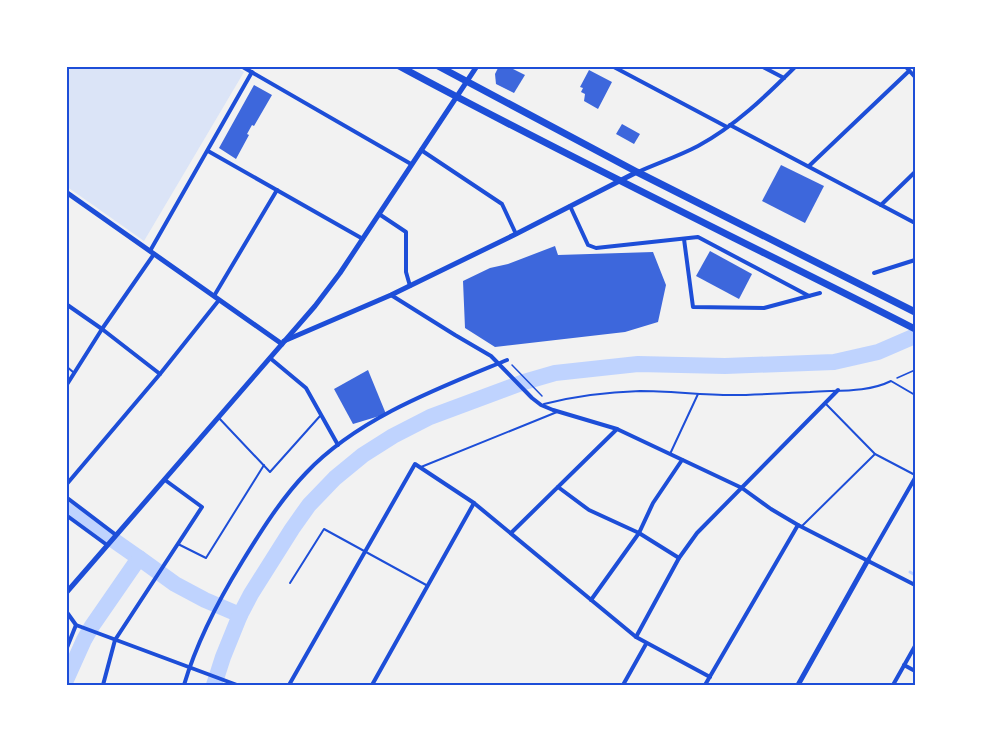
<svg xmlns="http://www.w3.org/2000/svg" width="981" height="751" viewBox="0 0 981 751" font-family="Manrope,sans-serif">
	<rect width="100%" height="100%" fill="#f2f2f2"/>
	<!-- green -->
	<path fill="#dbe4f7" d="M72,66h162l10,6 -100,169 -78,-55v-110z"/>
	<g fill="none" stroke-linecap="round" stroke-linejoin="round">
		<!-- stream -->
		<path stroke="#bfd3fe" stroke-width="3" d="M910,572l5,3"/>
		<!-- river -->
		<g stroke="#bfd3fe" stroke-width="16">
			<path d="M66,507l73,51 -47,68 -8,14 -18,40"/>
			<path d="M139,558l36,26 30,16 35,15"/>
			<path d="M214,685l9,-28 17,-42 11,-21 41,-65 17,-24 26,-27 28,-23 30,-19 37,-19 94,-35 31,-9 83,-9 87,2 109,-4 44,-10 37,-16"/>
		</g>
	</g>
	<!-- building -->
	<g fill="#3d67dc">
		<path d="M499,66h8l18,9 -11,18 -18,-9 -1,-10z"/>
		<path d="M589,70l23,12 -14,27 -14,-8 1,-7 -4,-2 2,-4 -3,-1z"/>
		<path d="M254,85l18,10 -18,31 -2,-1 -5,9 2,1 -13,24 -17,-11z"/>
		<path d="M622,124l18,10 -6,10 -18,-10z"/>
		<path d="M781,165l43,21 -19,37 -43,-22z"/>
		<path d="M555,246l3,9 95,-3 13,33 -8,37 -33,10 -130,15 -30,-19 -2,-47 27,-13 18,-4z"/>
		<path d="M710,251l42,23 -13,25 -43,-23z"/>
		<path d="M368,370l18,44 -33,10 -19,-35z"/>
	</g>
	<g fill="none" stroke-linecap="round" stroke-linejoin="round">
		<!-- path -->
		<g stroke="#1d4ed8" stroke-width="1.5">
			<path d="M512,365l30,31"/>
			<path d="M897,378l18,-8"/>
		</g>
		<!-- service -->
		<g stroke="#1d4ed8" stroke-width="2">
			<path d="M66,366l7,6"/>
			<path d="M825,403l50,51 40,21"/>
			<path d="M544,404c31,-8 63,-12 96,-13 30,0 61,4 92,4 26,0 52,-2 78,-3 26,-2 57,1 81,-11l24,14"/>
			<path d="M218,417l52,55 50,-56"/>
			<path d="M670,454l28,-60"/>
			<path d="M421,467l136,-55"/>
			<path d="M802,526l73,-72"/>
			<path d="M178,544l28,14 58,-93"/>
			<path d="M290,583l34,-54 104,57"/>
		</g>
		<!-- minor -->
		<g stroke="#1d4ed8" stroke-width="4">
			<path d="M241,66l170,98"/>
			<path d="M612,66l115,61"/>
			<path d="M761,66l23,12"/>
			<path d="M905,66l10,11"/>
			<path d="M730,125l185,98"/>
			<path d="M421,150l81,54 14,30"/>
			<path d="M208,151l155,88"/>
			<path d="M809,166l100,-95"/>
			<path d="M638,172c20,-9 41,-16 60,-26 37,-20 68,-50 98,-80"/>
			<path d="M881,205l34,-33"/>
			<path d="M570,206l18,39 8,3 102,-11 111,59"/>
			<path d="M379,214l27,18v40l4,14"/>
			<path d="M684,239l9,68 71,1 56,-15"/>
			<path d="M150,251l102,-179"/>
			<path d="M874,273l41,-13"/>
			<path d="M391,295l64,40 36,21 41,42 9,7 12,5 64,19 125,59 29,21 27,16 117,60"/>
			<path d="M214,296l63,-106"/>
			<path d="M66,304l36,25 58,45"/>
			<path d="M270,358l36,30 32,57"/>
			<path d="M66,386l36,-57 52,-75"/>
			<path d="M66,485l94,-111 59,-74"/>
			<path d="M558,487l31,23 50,23 40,25"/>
			<path d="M66,497l50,38"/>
			<path d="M66,515l41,30"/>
			<path d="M511,533l106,-104"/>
			<path d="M868,560l47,-82"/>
			<path d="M591,600l48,-67 14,-30 29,-43"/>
			<path d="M66,611l10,14 161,60"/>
			<path d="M636,637l43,-79 18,-25 141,-143"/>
			<path d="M66,650l10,-25"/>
			<path d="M904,665l11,6"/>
			<path d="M103,685l12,-45 87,-133 -37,-27"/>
			<path d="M184,685c13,-44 34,-84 58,-123 19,-31 39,-63 64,-89 52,-55 133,-85 201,-113"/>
			<path d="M289,685l126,-221 59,39 162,134 74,40"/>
			<path d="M372,685l102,-182"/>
			<path d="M623,685l23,-41"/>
			<path d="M705,685l93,-160"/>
			<path d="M893,685l22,-39"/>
		</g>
		<!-- tertiary -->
		<g stroke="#1d4ed8" stroke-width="5">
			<path d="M66,192l216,152"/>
			<path d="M284,341l107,-46 125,-61 121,-62"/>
			<path d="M798,685l70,-125"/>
		</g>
		<!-- secondary -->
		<path stroke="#1d4ed8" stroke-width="5" d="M66,593l249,-287 25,-33 137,-207"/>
		<!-- trunk -->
		<g stroke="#1d4ed8" stroke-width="7">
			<path d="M399,66c170,92 344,175 516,263"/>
			<path d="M438,66l199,106 278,140"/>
		</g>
	</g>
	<!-- border -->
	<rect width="981" height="751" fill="none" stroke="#ffffff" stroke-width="135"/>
	<rect x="68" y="68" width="846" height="616" fill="none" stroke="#1d4ed8" stroke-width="2"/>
</svg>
